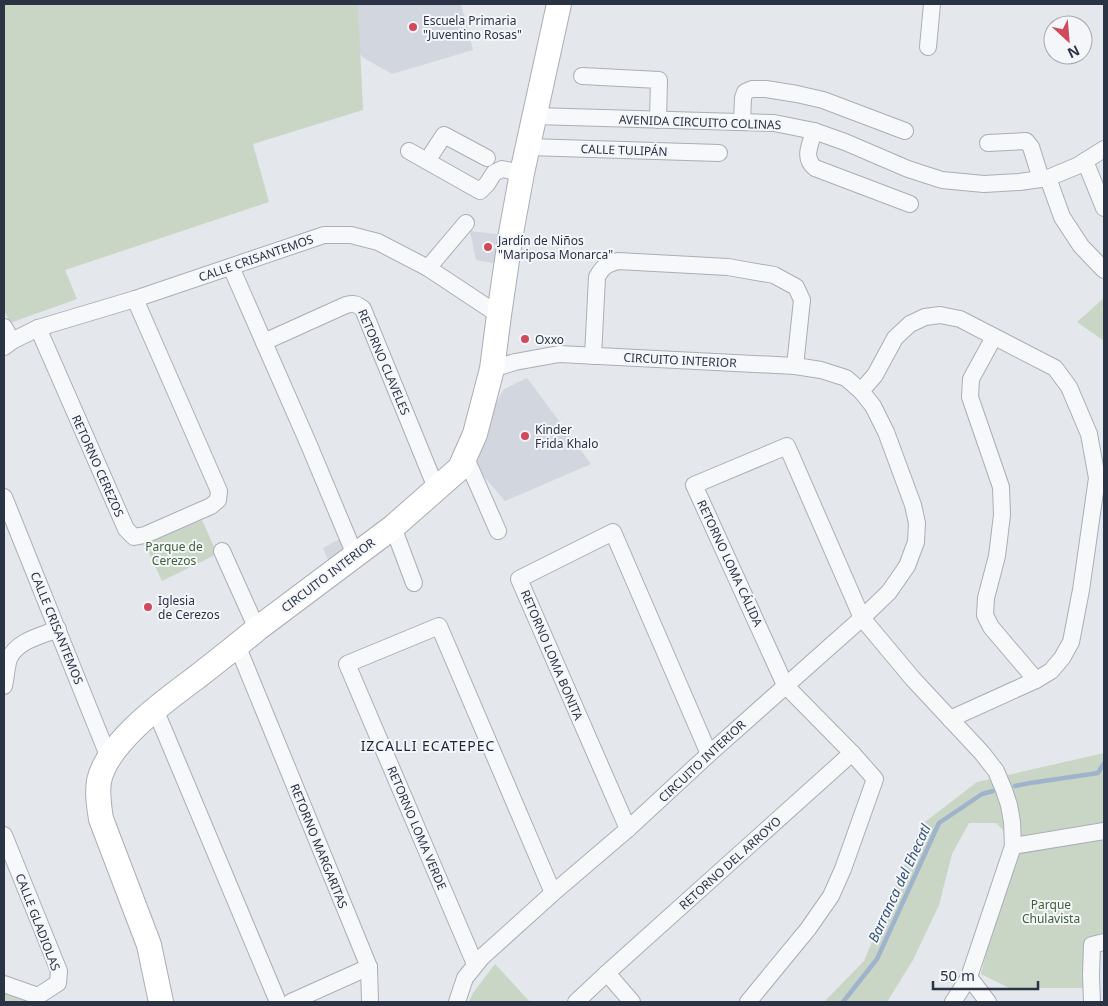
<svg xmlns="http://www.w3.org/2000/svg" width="1108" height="1006" viewBox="0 0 1108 1006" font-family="'Noto Sans',sans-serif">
	<rect width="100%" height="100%" fill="#e4e7ec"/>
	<!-- built -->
	<g fill="#d2d6de">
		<path d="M358,4h103l12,46 -81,24 -30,-17 -2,-4z"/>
		<path d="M470,231l35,4 -7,29 -22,-4z"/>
		<path d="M527,378l64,86 -86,37 -37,-43 21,-43 15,-26z"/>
		<path d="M340,539l6,16 -16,9 -7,-16z"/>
	</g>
	<!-- green -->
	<g fill="#c9d6c5">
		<path d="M4,4h354l5,106 -110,34 16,58 -204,68 12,29 -67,24 -6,-13z"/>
		<path d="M1104,298v43l-27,-19z"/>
		<path d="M202,520l15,34 -55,27 -17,-37z"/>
		<path d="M1104,753v183l-18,15 -3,37h-74l-28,-14 17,-69 19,-61 -21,-21h-27l-17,31 -13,51 -26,55 -26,42h-63l40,-41 57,-136 56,-43z"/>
		<path d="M495,964l35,38h-61l4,-9z"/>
		<path d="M4,989l31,13h-31z"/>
	</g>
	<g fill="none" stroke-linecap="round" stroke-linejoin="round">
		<!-- stream -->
		<g stroke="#9fb4cc" stroke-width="4.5">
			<path d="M1015,786l15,-3 68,-10 6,-10"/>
			<path d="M843,1002l34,-43 62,-136 43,-29 11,-3"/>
		</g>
		<defs>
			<g id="street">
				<path d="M928,47l4,-43"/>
				<path d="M582,76l77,4 -1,40"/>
				<path d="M535,116l239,7 40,8 31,11 63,27 34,11 42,4 35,-2 29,-4 29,-12 27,-17"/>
				<path d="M742,122l1,-24 2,-6 7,-3h14l31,5 26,6 82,31"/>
				<path d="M814,131c-3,13 -12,26 1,37l95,36"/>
				<path d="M988,143l38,-2 5,6 10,32"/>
				<path d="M528,147l191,6"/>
				<path d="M409,151l71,40 7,-7 7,-11 8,-4 20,4"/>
				<path d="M427,161l17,-26 43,23"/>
				<path d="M1085,161l19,47"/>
				<path d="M1048,178l14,39 19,29 23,24"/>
				<path d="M231,267l78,178 46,110"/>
				<path d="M428,268l38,-45"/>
				<path d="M4,327l8,14"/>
				<path d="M38,328l88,201 8,8 11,-2 66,-29 7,-6 1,-9 -84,-192"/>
				<path d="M994,337l-23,42 -1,18 31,90 1,28 -5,41 -11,42 -1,17 6,12 45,53"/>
				<path d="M264,342l82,-37c8,-2 11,-1 17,4l73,179"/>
				<path d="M4,347l8,-6 26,-13 97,-29 189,-64h27l27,7 50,26 71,47"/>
				<path d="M593,356l4,-79c6,-11 10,-13 21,-16l110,6 46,8 22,12 6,13 -7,66"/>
				<path d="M861,391l14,-16 20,-37 15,-14 15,-7 15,-2 20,4 95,49 14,19 20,47 8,44 -16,112 -10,52 -9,16 -11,13 -15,9 -86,39"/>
				<path d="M465,456l33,75"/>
				<path d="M4,497l105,261"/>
				<path d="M393,527l21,56"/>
				<path d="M222,551l35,78"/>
				<path d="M237,645l132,322 1,35"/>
				<path d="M4,686c2,-8 2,-18 5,-27 7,-18 32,-23 49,-30"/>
				<path d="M155,709l123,293"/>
				<path d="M628,829l-109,-250 94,-47 96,222"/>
				<path d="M4,835l55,136 -1,12 -20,13 -34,-12"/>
				<path d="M1013,846l91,-15"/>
				<path d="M475,964l-128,-300 92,-38 114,267"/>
				<path d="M607,973l25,29"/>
				<path d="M969,977l19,25"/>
				<path d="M291,1002l78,-35"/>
				<path d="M457,1002l8,-24 17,-21 71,-64 75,-64 81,-75 153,-136 27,-26 18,-26 9,-24 1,-19 -4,-18 -27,-73 -13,-26 -12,-15 -15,-13 -25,-8 -26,-4 -236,-12 -44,8 -23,7"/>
				<path d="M576,1002l31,-29 245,-220"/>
				<path d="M748,1002l60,-73 23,-33 12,-27 32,-90 -23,-26 -67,-68 -91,-200 93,-39 75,172 51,61 69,74 14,18 8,19 5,15 3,17 1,24 -44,131 -16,25"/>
				<path d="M1092,1002l-1,-27 1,-30 12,-3"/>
			</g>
			<path id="secondary" d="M161,1002l-12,-57 -48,-126c-2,-13 -4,-25 -2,-38 8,-39 67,-81 98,-104 20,-16 40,-31 60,-48l136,-102 67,-59 15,-34 17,-65 7,-54 12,-82 11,-60 37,-169"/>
		</defs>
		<!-- street casing -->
		<use href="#street" stroke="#a9aeb7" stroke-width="18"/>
		<!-- secondary casing -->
		<use href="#secondary" stroke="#a9aeb7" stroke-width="26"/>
		<!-- street -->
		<use href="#street" stroke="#f7f8fa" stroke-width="16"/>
		<!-- secondary -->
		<use href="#secondary" stroke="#fff" stroke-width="24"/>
	</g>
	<!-- markers -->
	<g fill="#d1495b" stroke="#f4f6f9" stroke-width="2">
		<circle cx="413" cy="27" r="5"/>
		<circle cx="488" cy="247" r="5"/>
		<circle cx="525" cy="339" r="5"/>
		<circle cx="525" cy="436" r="5"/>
		<circle cx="148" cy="607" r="5"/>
	</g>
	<g text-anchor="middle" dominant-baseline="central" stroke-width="4" stroke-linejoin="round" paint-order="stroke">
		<!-- poi labels -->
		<g font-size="12" fill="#2b3445" stroke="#f4f6f9" text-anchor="start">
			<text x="423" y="20">Escuela Primaria<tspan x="423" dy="14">"Juventino Rosas"</tspan></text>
			<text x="498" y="240">Jardín de Niños<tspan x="498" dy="14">"Mariposa Monarca"</tspan></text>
			<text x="535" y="339">Oxxo</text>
			<text x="535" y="429">Kinder<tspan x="535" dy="14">Frida Khalo</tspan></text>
			<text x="158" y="600">Iglesia<tspan x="158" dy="14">de Cerezos</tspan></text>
		</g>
		<!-- street labels -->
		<g font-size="12" fill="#2b3445" stroke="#f4f6f9">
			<text transform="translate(700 122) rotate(2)">AVENIDA CIRCUITO COLINAS</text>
			<text transform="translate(624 150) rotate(2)">CALLE TULIPÁN</text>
			<text transform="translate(256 258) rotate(-19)">CALLE CRISANTEMOS</text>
			<text transform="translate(680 360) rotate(3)">CIRCUITO INTERIOR</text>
			<text transform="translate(384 362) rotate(67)">RETORNO CLAVELES</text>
			<text transform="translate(98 466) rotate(66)">RETORNO CEREZOS</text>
			<text transform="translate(730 563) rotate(65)">RETORNO LOMA CÁLIDA</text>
			<text transform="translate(328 575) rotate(-37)">CIRCUITO INTERIOR</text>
			<text transform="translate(57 628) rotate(68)">CALLE CRISANTEMOS</text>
			<text transform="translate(552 655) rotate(67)">RETORNO LOMA BONITA</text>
			<text transform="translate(702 761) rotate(-43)">CIRCUITO INTERIOR</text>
			<text transform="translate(417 828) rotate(67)">RETORNO LOMA VERDE</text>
			<text transform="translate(319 846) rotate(68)">RETORNO MARGARITAS</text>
			<text transform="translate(730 863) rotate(-42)">RETORNO DEL ARROYO</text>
			<text transform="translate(38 922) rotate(69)">CALLE GLADIOLAS</text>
		</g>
		<!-- park labels -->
		<g font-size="12" fill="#3f6138" stroke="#f4f6f9">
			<text x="174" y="546">Parque de<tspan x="174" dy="14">Cerezos</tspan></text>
			<text x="1051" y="904">Parque<tspan x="1051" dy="14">Chulavista</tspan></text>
		</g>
		<!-- neighbourhood labels -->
		<g font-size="14" letter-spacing="1" fill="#1d2536" stroke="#f4f6f9">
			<text x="428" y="745">IZCALLI ECATEPEC</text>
		</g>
		<!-- water labels -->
		<g font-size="14" font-style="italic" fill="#34527a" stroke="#f4f6f9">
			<text transform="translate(899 883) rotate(-65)">Barranca del Ehecatl</text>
		</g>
	</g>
	<!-- border -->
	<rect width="1108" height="1006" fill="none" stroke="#2b3445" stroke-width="10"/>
	<!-- north arrow -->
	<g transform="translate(1068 40) rotate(154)"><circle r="24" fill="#f4f6f9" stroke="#a4a8b1"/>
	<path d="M0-4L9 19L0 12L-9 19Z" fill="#d1495b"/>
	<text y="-8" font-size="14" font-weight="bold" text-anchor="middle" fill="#2b3445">N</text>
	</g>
	<!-- scale -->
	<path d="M933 981v8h105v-8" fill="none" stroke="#2b3445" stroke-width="2.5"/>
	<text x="940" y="981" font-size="15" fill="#2b3445" stroke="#f4f6f9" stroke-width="4" paint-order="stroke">50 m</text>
</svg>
